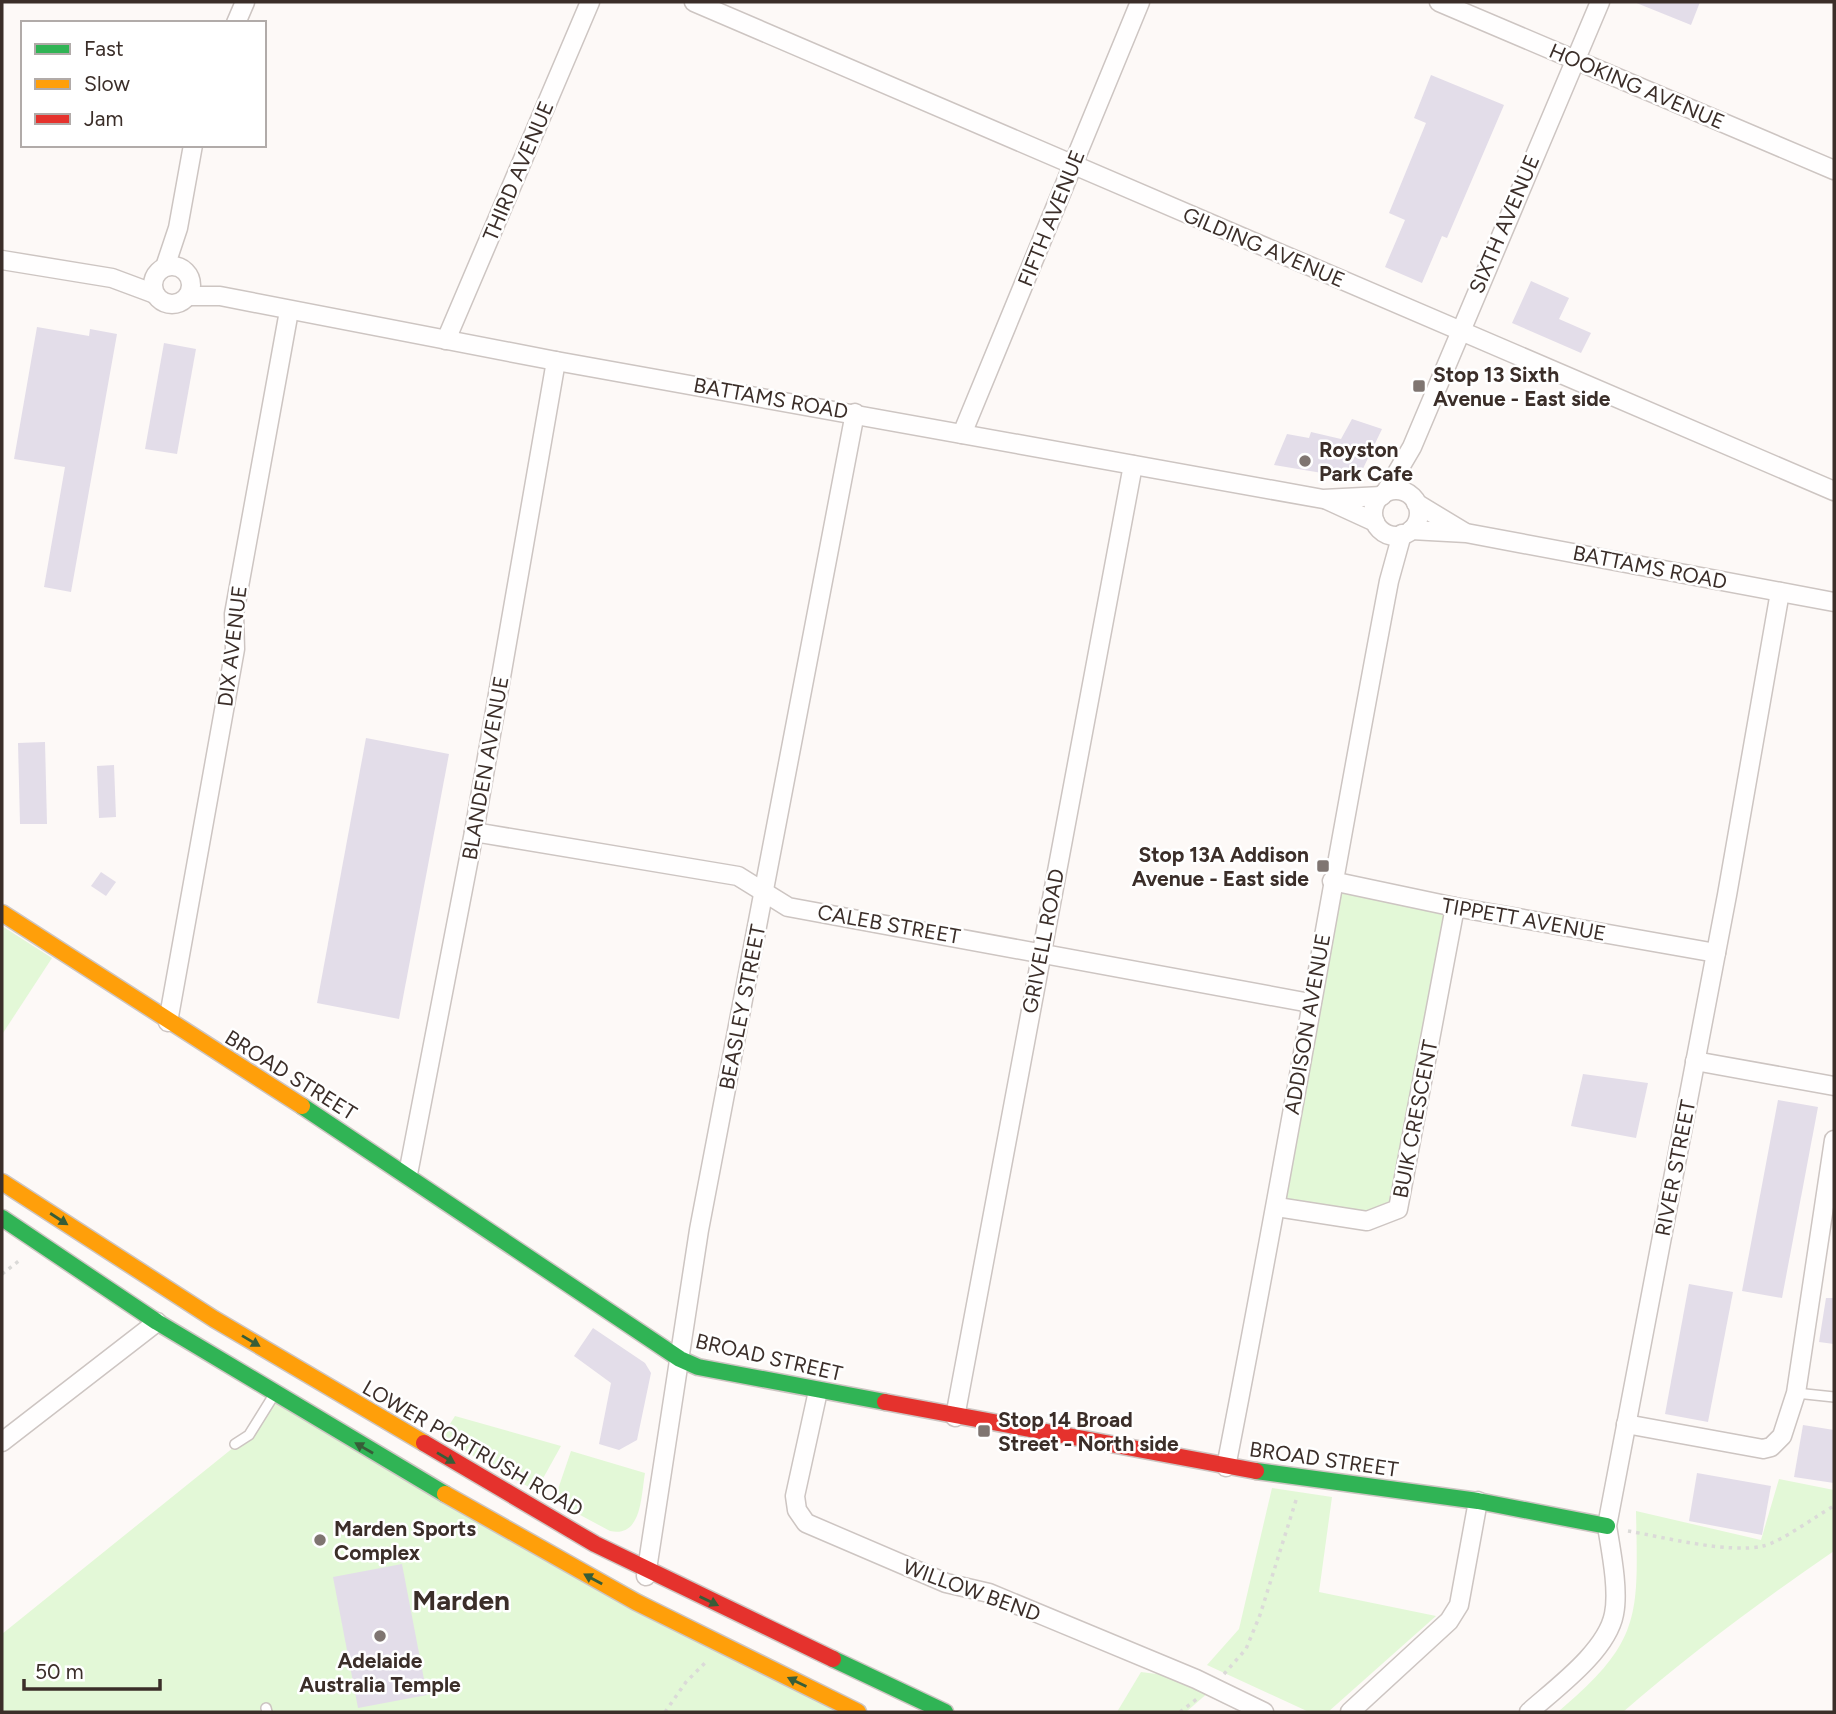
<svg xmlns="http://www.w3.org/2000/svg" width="1836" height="1714" viewBox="0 0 1836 1714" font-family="Figtree,sans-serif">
	<rect width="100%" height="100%" fill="#fdf9f7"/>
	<!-- green -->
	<g fill="#e3f8d7">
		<path d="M1332,881l123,26 -57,302 -15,8 -106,-10z"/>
		<path d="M2,926l50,32 -49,75 -1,-1z"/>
		<path d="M275,1394l583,318h-856v-78l247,-199z"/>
		<path d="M455,1416l106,30 -25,45 -95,-53z"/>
		<path d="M571,1451l74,22c-4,23 -3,65 -35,58l-56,-30z"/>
		<path d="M1779,1479l55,11v61c-73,50 -144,103 -211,161h-65c84,-71 80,-95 78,-201l125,29z"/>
		<path d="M1272,1488l60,9 -13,95 117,24 -108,96h-19l-102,-47 32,-36z"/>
		<path d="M1141,1672l39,5 30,14 -24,21h-69z"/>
	</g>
	<!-- building -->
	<g fill="#e3dde9">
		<path d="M1634,2h66l-9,23z"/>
		<path d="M1431,75l73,30 -57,133 -5,-2 -20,47 -37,-16 20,-47 -16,-7 37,-90 -12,-5z"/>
		<path d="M1531,281l38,17 -10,21 32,14 -10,20 -69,-30z"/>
		<path d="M37,327l52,9 1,-7 27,5 -46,258 -27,-5 21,-120 -51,-8z"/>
		<path d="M164,343l32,6 -19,105 -32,-5z"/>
		<path d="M1352,419l30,10 -24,50 -84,-14 13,-31 22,4 2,-6 30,7z"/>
		<path d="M366,738l83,16 -50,265 -82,-16z"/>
		<path d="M45,742l2,82h-27l-2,-81z"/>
		<path d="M114,765l2,52 -17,1 -2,-52z"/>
		<path d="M101,872l15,10 -10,14 -15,-10z"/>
		<path d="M1583,1074l65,9 -12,55 -65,-12z"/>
		<path d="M1778,1100l40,7 -36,191 -40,-7z"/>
		<path d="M1689,1284l44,8 -25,130 -43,-8z"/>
		<path d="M1826,1298h8v46l-15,-2z"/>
		<path d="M593,1328l52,35 6,10 -14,67 -18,10 -20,-6 12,-61 -37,-27z"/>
		<path d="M1803,1425l31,5v53l-40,-6z"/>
		<path d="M1697,1473l74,13 -9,49 -73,-14z"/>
		<path d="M402,1564l25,131 -69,13 -25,-131z"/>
	</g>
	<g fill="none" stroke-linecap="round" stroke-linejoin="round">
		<defs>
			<g id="lane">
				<path d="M1796,1393l38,4"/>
				<path d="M235,1444l14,-9 23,-37"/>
				<path d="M266,1708l1,4"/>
			</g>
			<g id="street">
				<path d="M694,2l1140,489"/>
				<path d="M1439,2l395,168"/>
				<path d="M236,23l9,-21"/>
				<path d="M2,260l110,18 43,16"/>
				<circle cx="172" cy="285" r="19"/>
				<path d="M165,267l13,-39 15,-83"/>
				<path d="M188,296h32l336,65 767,138 59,-3"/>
				<path d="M446,340l144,-338"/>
				<path d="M962,434l178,-432"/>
				<circle cx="1396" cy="513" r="23"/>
				<path d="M1385,493l27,-46 188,-445"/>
				<path d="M1327,500l48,22"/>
				<path d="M1416,503l48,29"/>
				<path d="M1411,530l55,3 368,69"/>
				<path d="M474,832l264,44 50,31 522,96"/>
				<path d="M1332,881l123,26 261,46"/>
				<path d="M168,1022l67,-373 -1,-35 55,-303"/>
				<path d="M1695,1061l139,25"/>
				<path d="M408,1174l66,-342 82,-471"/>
				<path d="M1277,1207l90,14 31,-12 57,-302"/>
				<path d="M818,1391l-23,105 2,14 9,13 140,60 43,10 207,86 68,33"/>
				<path d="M955,1417l178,-952"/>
				<path d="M1626,1424l137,25 8,-2 11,-11 14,-43 38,-253"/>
				<path d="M2,1442l155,-120"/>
				<path d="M1226,1467c58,-295 107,-591 163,-886l13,-47"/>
				<path d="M646,1576l53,-346 156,-817"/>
				<path d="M1350,1712l99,-91 10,-16 19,-104"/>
				<path d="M1529,1712c27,-24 78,-61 85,-98 5,-24 -3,-63 -7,-88l120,-631 53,-303"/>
			</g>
			<g id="fast">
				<path d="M302,1106l378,253 18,8 187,35"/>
				<path d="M2,1218l155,104 288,172"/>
				<path d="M1256,1471l222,30 129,25"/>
				<path d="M833,1659l112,53"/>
			</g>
			<g id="slow">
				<path d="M2,913l300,193"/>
				<path d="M2,1182l212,137 210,124"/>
				<path d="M445,1494l191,108 222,110"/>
			</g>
			<g id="jam">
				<path d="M885,1402l371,69"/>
				<path d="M424,1443l171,101 238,115"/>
			</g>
		</defs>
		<!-- lane casing -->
		<use href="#lane" stroke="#cdc5c2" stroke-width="12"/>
		<!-- street casing -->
		<use href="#street" stroke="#cdc5c2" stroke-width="21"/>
		<!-- fast casing -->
		<use href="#fast" stroke="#cdc5c2" stroke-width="19"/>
		<!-- slow casing -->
		<use href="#slow" stroke="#cdc5c2" stroke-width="19"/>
		<!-- jam casing -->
		<use href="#jam" stroke="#cdc5c2" stroke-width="19"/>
		<!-- path -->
		<g stroke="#dbdad8" stroke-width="3.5" stroke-dasharray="3.5 5" stroke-linecap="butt">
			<path d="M2,1274l18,-14"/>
			<path d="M1628,1531c35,6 101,23 135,15 18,-4 53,-30 71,-40"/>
			<path d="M1224,1674l22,-25 14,-34 37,-118"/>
			<path d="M665,1712l21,-30 19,-19"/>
			<path d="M1180,1712l18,-14"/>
		</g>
		<!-- lane -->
		<use href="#lane" stroke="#fffefe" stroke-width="9"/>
		<!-- street -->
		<use href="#street" stroke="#fffefe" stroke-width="18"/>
		<!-- fast -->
		<use href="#fast" stroke="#30b455" stroke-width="16"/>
		<!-- slow -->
		<use href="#slow" stroke="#ff9f0a" stroke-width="16"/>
		<!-- jam -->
		<use href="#jam" stroke="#e5322d" stroke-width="16"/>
	</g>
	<!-- one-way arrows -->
	<defs><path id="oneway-solid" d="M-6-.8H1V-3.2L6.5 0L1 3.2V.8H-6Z" transform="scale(1.75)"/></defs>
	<g fill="#375d38">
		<use href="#oneway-solid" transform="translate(59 1219) rotate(33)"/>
		<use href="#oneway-solid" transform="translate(251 1341) rotate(31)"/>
		<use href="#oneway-solid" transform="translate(364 1448) rotate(-150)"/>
		<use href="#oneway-solid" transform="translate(446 1458) rotate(31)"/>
		<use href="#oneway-solid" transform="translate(593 1579) rotate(-151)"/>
		<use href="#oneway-solid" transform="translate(709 1601) rotate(26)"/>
		<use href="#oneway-solid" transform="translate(797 1682) rotate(-154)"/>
	</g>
	<!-- markers -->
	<g fill="#7f7571" stroke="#fff" stroke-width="2.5">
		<rect x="1412" y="379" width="14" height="14" rx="3.5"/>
		<circle cx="1305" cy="461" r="7"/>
		<rect x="1316" y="859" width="14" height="14" rx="3.5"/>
		<rect x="977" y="1424" width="14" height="14" rx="3.5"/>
		<circle cx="320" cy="1540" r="7"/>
		<circle cx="380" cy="1636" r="7"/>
	</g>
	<g text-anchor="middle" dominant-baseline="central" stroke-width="5" stroke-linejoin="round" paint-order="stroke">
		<!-- street labels -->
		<g font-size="21" fill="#3b2e29" stroke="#fff">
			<text transform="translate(1637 86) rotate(23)">HOOKING AVENUE</text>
			<text transform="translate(518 171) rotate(-67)">THIRD AVENUE</text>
			<text transform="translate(1051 218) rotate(-68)">FIFTH AVENUE</text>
			<text transform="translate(1504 224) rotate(-67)">SIXTH AVENUE</text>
			<text transform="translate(1264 247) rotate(23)">GILDING AVENUE</text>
			<text transform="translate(771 398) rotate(10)">BATTAMS ROAD</text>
			<text transform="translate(1650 567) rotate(11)">BATTAMS ROAD</text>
			<text transform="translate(232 646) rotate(-83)">DIX AVENUE</text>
			<text transform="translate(485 768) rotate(-80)">BLANDEN AVENUE</text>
			<text transform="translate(1524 919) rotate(10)">TIPPETT AVENUE</text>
			<text transform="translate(889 924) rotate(10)">CALEB STREET</text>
			<text transform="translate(1043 941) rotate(-79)">GRIVELL ROAD</text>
			<text transform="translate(742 1007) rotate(-79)">BEASLEY STREET</text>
			<text transform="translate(1307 1024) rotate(-80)">ADDISON AVENUE</text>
			<text transform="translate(291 1075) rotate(32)">BROAD STREET</text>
			<text transform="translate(1415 1119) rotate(-79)">BUIK CRESCENT</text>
			<text transform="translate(1675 1168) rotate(-79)">RIVER STREET</text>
			<text transform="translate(769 1357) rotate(13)">BROAD STREET</text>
			<text transform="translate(473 1448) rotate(30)">LOWER PORTRUSH ROAD</text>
			<text transform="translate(1324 1459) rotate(8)">BROAD STREET</text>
			<text transform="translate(972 1590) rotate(20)">WILLOW BEND</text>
		</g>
		<!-- poi labels -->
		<g font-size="21" font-weight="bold" fill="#3b2e29" stroke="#fff" text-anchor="start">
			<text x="1433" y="374">Stop 13 Sixth<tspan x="1433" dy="24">Avenue - East side</tspan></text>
			<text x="1319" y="449">Royston<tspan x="1319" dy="24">Park Cafe</tspan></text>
			<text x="1309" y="854" text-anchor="end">Stop 13A Addison<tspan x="1309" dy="24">Avenue - East side</tspan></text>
			<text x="998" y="1419">Stop 14 Broad<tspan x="998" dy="24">Street - North side</tspan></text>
			<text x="334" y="1528">Marden Sports<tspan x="334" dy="24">Complex</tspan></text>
			<text x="380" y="1660" text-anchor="middle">Adelaide<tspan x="380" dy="24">Australia Temple</tspan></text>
		</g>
		<!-- district labels -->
		<g font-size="28" font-weight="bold" fill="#3b2e29" stroke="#fff">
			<text x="461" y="1600">Marden</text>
		</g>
	</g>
	<!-- border -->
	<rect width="1836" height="1714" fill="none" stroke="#3b2e29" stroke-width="7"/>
	<!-- legend -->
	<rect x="21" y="21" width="245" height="126" fill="#ffffff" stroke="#b1aba9" stroke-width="2"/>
	<rect x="35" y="44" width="35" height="10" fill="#30b455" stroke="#b1aba9" stroke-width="2"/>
	<text x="84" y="56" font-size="21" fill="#3b2e29">Fast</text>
	<rect x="35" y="79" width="35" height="10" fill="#ff9f0a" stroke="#b1aba9" stroke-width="2"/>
	<text x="84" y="91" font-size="21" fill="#3b2e29">Slow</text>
	<rect x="35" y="114" width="35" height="10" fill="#e5322d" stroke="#b1aba9" stroke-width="2"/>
	<text x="84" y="126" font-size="21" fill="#3b2e29">Jam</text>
	<!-- scale -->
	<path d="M24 1679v10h136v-10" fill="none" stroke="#3b2e29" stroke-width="3.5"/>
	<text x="35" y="1679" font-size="21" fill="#3b2e29" stroke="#ffffff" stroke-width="5" paint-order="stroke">50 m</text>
</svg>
